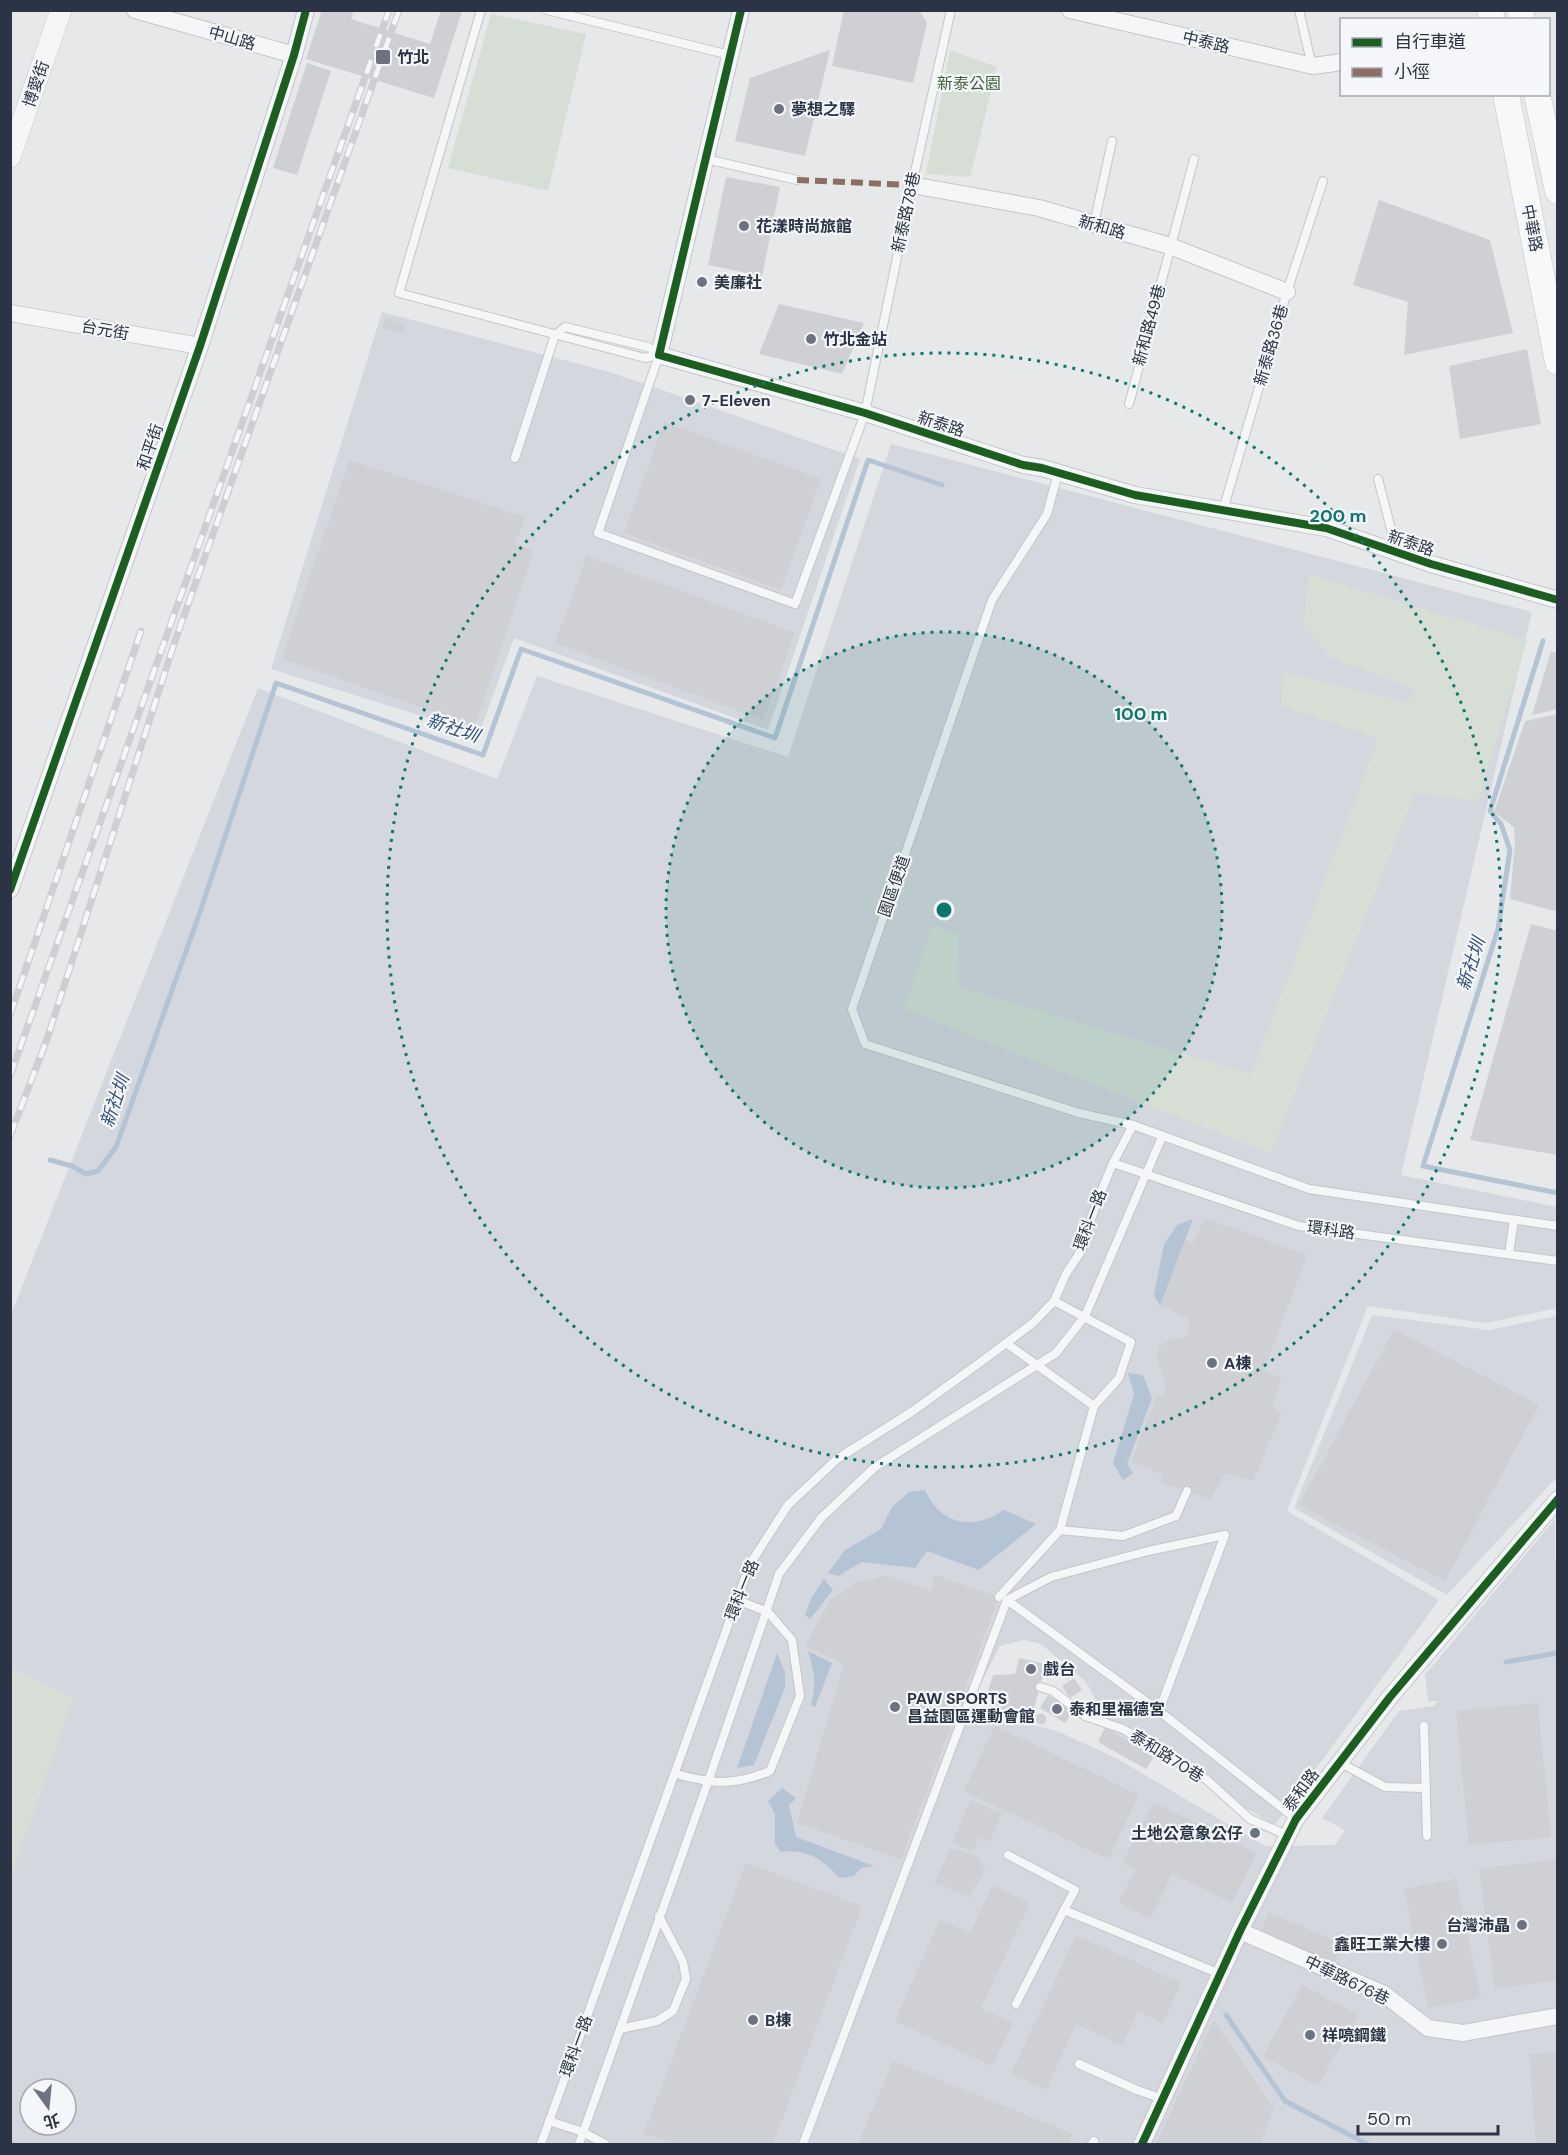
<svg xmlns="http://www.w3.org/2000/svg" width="1568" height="2155" viewBox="0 0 1568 2155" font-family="'DM Sans','Noto Sans TC',sans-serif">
	<rect width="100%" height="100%" fill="#e6e8ea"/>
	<!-- built -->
	<g fill="#d4d7dd" fill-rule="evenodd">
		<path d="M382,312l231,61 247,86 -92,271 -254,-92 -35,96 -208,-65z"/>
		<path d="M891,444l641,168 -131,563 156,32v101l-71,15 -118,-17 -81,205 152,89 -164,225 -161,-94 -29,-50 -44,-37 -17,-4 -24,6 -31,61 90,25 57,26 149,88 70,-1 10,-15 -23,-12 77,-107 35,-5 4,-5h-10l-3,-26 130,-156v41l3,-2 -1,586h-1546l-1,-827 248,-629 239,91 40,-103 251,81zM30,2089h36v36h-36z"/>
		<path d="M1372,1315l117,15 68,-14v161l-110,118 -153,-87z"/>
	</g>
	<!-- green -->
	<g fill="#d6ded6">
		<path d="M491,14l95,20 -38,157 -100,-23z"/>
		<path d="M950,50l47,17 -27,110 -44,-3z"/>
		<path d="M1309,574l218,66 -49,162 -63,-9 -144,361 -367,-145 28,-84 26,9 1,53 292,87 127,-335 -97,-33 3,-34 124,30 8,-13 -84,-30 -29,-33z"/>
		<path d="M11,1668l63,30 -63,179z"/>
	</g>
	<!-- water -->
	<g fill="#b4c4d5">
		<path d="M1193,1219l-33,87 -6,-11 10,-51 13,-19z"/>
		<path d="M1128,1373l15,2 9,23 -25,66 6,9 -10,7 -10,-17 21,-69z"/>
		<path d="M925,1490c15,35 49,41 79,20l32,14 -57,46 -52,-19 -12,17 -53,-6 -24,14 -10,-3 17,-23 36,-21 11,-22 17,-15z"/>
		<path d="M824,1579l9,11 -23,29 -5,-4 7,-18z"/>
		<path d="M808,1651l24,12 -17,44 -4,-2c6,-20 3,-35 -3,-54z"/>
		<path d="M777,1653l8,19v16l-31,77 -17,3z"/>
		<path d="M782,1788l14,10 -7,7 7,32 78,29 -13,2 -7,8 -14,2c-17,-18 -33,-30 -59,-26l-6,-8v-30l-7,-13z"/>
	</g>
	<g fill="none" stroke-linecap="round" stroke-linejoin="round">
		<!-- stream -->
		<g stroke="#b4c4d5" stroke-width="5">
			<path d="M1543,641l-53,170 11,13 9,26 -12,79 -75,237 135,27"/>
			<path d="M50,1160l22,6 14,8 12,-3 18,-24 84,-235 76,-229 207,72 38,-106 254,89 93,-278 74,25"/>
			<path d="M1506,1662l52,-9"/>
			<path d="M1053,1665l15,11"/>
			<path d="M1226,2015l59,86 82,43"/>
		</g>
	</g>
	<!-- building -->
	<g fill="#ced0d3">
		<path d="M322,10h32l-3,9 79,25 11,-34 21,1 -28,87 -128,-39z"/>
		<path d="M844,10h75l8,13 -14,60 -81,-17z"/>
		<path d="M830,50l-25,106 -70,-15 15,-63z"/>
		<path d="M307,63l24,8 -34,104 -24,-7z"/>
		<path d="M726,177l54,10 -18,89 -54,-11z"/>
		<path d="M1379,200l111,40 23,93 -109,22 4,-53 -55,-17z"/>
		<path d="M779,304l85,19 -22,51 -83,-20z"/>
		<path d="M385,318l21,6 -3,10 -21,-6z"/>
		<path d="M1527,349l14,75 -81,15 -11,-73z"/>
		<path d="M664,422l157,57 -40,111 -157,-57z"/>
		<path d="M349,460l176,57 -10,27 19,7 -59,175 -193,-67z"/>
		<path d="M587,556l208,77 -32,87 -208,-77z"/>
		<path d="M1551,651l7,3v55l-26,6z"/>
		<path d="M1558,714v198l-48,-13 5,-56 -1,-16 -20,-15 31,-91z"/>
		<path d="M1531,924l27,7v224l-88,-15z"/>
		<path d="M1205,1218l102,37 -43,115 17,8 -9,29 10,6 -29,68 -28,-8 -14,26 -50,-16 1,-9 -31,-12 27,-68 7,2 1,-10 -10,-30 5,-12 13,-6h12l5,-18 -30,-15 24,-65 8,3z"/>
		<path d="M1394,1329l145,76 -94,176 -146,-76z"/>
		<path d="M935,1575l64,22 -98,262 -104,-36 47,-159 -39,-18 25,-46 26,-18 32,-6 43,15z"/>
		<path d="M1019,1658l27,6 -16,59 -42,-12 3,-12 -5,-2 7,-22 22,-1z"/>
		<path d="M1074,1678l8,12 -12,8 -8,-12z"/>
		<path d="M1048,1695l25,15 -8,13 -25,-15z"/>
		<path d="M1538,1703l13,134 -82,8 -13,-134z"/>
		<circle cx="1041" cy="1719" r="5.5"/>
		<path d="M995,1726l144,69 -31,64 -144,-68z"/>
		<path d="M1105,1727l50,28 -9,14 -48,-27z"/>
		<path d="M971,1800l31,13 -12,29 -11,-5 -7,14 -20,-9z"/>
		<path d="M1153,1802l104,51 -25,50 -60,-29 -22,45 -31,-16 16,-33 -13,-7z"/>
		<path d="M951,1848l27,8 7,14 -15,27 -36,-14z"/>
		<path d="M1558,1859v121l-63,9 -16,-120z"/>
		<path d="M746,1863l116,43 -89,238h-99l-30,-11z"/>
		<path d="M1456,1879l25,119 -53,10 -24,-119z"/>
		<path d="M993,1885l37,18 -49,105 32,15 -21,43 -97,-45 45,-102 30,14z"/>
		<path d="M1269,1912l74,33 -9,21 -74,-33z"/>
		<path d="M1076,1935l105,48 -18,40 -25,-12 -16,34 -46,-21 -30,66 -35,-16z"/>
		<path d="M1302,1985l56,30 -40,71 -55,-30z"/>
		<path d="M1214,2020l60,89 -14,35h-104z"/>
		<path d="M1558,2052v92h-22l-7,-90z"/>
		<path d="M893,2061l180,73 -4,10h-211z"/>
	</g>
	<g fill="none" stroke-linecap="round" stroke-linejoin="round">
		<defs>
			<g id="service">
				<path d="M481,10l-82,283 246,65 14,-3"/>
				<path d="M547,10l183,45"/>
				<path d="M1299,10l13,56"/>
				<path d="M706,159l91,21"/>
				<path d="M1094,224l18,-83"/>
				<path d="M555,335l10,-8 83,20 11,8"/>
				<path d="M659,355l-61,178 197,71 70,-191 47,-228 39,-175"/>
				<path d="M1129,404l65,-245"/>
				<path d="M515,458l40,-123"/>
				<path d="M1058,473l-11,41 -55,86 -140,409 13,35 214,69 54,12 176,64 249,37"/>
				<path d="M1378,479l19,73"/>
				<path d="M1223,510l64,-218 36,-111"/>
				<path d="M1113,1163l186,63 259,35"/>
				<path d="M1509,1254l5,-34"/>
				<path d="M1006,1343l88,63 25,-28 12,-36 -77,-41"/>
				<path d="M1060,1530l63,6 53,-20 11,-25"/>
				<path d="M999,1597l61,-67 34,-124"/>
				<path d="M1007,1600l152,111 137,108"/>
				<path d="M1040,1687l13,4 32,25 38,13 84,51 43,39 37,16"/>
				<path d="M1424,1726l3,110"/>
				<path d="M1339,1762l46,25 41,1"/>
				<path d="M676,1774c38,10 57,12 94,-3l30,-75 -8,-56 -24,-28 -31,-12"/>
				<path d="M1008,1855l67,35 -11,20"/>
				<path d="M1016,2004l48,-94 156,64"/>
				<path d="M620,2029l37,-8 16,-10 13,-32 -3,-17 -24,-46"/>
				<path d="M1079,2064l58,26 26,9"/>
				<path d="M549,2121l34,11 22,12"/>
				<path d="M541,2144l209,-580 38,-59 49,-46 76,-48 69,-50 51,-38 21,-22 12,-27 15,-23 15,-47 17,-41 20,-38"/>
				<path d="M579,2144l129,-362 71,-208 42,-56 54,-51 181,-114 29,-37 77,-179"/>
				<path d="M803,2144l204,-544 44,-23 97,-26 77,-16 -66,176"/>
				<path d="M1092,2144l2,-3"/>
			</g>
			<g id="minor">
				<path d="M135,10l159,45"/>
				<path d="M741,10l-82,345 206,58 158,52 19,3 93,27 191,33 105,36 127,36"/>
				<path d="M1070,10l243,56 29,-4"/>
				<path d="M912,185l127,23 131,38 117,46"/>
				<path d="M10,313l190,33"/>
				<path d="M10,890l190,-544 94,-291 12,-45"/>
				<path d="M1240,1931l144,63 44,34 35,5 95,-17"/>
				<path d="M1142,2144l98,-213 56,-112 94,-122 168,-198"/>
			</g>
			<path id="tertiary" d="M10,157l51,-147"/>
			<g id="primary">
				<path d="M1490,10l2,10"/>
				<path d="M1520,10l2,10"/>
				<path d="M1506,94l52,268"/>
				<path d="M1537,94l21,97"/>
			</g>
		</defs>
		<!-- service casing -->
		<use href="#service" stroke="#c4c6c8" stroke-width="10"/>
		<!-- minor casing -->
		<use href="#minor" stroke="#c4c6c8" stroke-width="18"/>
		<!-- tertiary casing -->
		<use href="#tertiary" stroke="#c4c6c8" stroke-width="22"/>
		<!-- primary casing -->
		<use href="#primary" stroke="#c2c5c8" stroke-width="27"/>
		<!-- service -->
		<use href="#service" stroke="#f5f6f7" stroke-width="8"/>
		<!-- minor -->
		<use href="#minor" stroke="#f5f6f7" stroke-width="16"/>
		<!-- tertiary -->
		<use href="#tertiary" stroke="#f5f6f7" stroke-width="21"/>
		<!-- primary -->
		<use href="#primary" stroke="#f8f8f8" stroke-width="26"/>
		<defs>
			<g id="rail">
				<path d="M10,1015l131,-384"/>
				<path d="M10,1076l379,-1066"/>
				<path d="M10,1136l36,-94 128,-398 225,-634"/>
			</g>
		</defs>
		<!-- rail casing -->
		<use href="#rail" stroke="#cecfd2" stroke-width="7"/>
		<!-- rail -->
		<use href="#rail" stroke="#f4f6f9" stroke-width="4.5" stroke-dasharray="14" stroke-linecap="butt"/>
		<!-- quiet -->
		<path stroke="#8d6e63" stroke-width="6" stroke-dasharray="12 6" stroke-linecap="butt" d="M797,180l115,5"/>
		<defs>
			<g id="cycleway">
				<path d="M741,10l-82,345 206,58 158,52 19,3 93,27 191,33 105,36 127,36"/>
				<path d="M10,890l190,-544 94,-291 12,-45"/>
				<path d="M1142,2144l98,-213 56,-112 94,-122 168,-198"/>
			</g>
		</defs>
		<!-- cycleway casing -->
		<use href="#cycleway" stroke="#f4f6f9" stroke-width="11"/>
		<!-- cycleway -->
		<use href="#cycleway" stroke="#1b5e20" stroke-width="8"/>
	</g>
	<!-- distance rings -->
	<circle cx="944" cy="910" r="278" fill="#0f766e" fill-opacity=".12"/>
	<g fill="none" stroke="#0f766e" stroke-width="3" stroke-dasharray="3 6">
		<circle cx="944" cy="910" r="278"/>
		<circle cx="944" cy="910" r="557"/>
	</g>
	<!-- markers -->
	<g fill="#6c737f" stroke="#f4f6f9" stroke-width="2">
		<rect x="375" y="49" width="16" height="16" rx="3"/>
		<circle cx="779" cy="109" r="6"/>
		<circle cx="744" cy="226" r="6"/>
		<circle cx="702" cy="282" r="6"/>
		<circle cx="811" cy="339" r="6"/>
		<circle cx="690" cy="400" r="6"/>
		<circle cx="1212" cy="1363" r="6"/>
		<circle cx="1031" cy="1669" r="6"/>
		<circle cx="895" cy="1707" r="6"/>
		<circle cx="1057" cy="1709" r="6"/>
		<circle cx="1255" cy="1833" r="6"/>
		<circle cx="1522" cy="1925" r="6"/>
		<circle cx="1442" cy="1944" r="6"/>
		<circle cx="753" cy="2020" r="6"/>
		<circle cx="1310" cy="2035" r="6"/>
	</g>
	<g text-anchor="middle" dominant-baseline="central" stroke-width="4.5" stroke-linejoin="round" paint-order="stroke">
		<!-- street labels -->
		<g font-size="16" fill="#2b3445" stroke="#f4f6f9">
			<text transform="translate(232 38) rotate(16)">中山路</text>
			<text transform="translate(1206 42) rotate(13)">中泰路</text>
			<text transform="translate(36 84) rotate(-71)">博愛街</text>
			<text transform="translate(906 212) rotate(-78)">新泰路78巷</text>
			<text transform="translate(1102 227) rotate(16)">新和路</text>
			<text transform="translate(1532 228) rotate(79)">中華路</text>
			<text transform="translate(1149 325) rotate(-75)">新和路49巷</text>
			<text transform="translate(105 330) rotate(10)">台元街</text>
			<text transform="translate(1271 345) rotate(-74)">新泰路36巷</text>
			<text transform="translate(941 424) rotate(18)">新泰路</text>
			<text transform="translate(150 447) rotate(-71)">和平街</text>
			<text transform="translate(1411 543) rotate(19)">新泰路</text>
			<text transform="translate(894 886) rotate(-71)">園區便道</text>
			<text transform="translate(1090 1220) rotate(-69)">環科一路</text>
			<text transform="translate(1331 1230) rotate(8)">環科路</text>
			<text transform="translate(742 1590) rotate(-68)">環科一路</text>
			<text transform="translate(1167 1756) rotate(32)">泰和路70巷</text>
			<text transform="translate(1301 1790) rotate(-54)">泰和路</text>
			<text transform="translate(1347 1980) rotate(26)">中華路676巷</text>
			<text transform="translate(576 2046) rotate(-70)">環科一路</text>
		</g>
		<!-- poi labels -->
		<g font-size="16" font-weight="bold" fill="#2b3445" stroke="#f4f6f9" text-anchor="start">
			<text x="397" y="57">竹北</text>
			<text x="791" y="109">夢想之驛</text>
			<text x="756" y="226">花漾時尚旅館</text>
			<text x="714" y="282">美廉社</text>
			<text x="823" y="339">竹北金站</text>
			<text x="702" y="400">7-Eleven</text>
			<text x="1224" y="1363">A棟</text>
			<text x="1043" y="1669">戲台</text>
			<text x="907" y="1698">PAW SPORTS<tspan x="907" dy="18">昌益園區運動會館</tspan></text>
			<text x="1069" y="1709">泰和里福德宮</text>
			<text x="1243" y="1833" text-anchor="end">土地公意象公仔</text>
			<text x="1510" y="1925" text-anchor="end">台灣沛晶</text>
			<text x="1430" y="1944" text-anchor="end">鑫旺工業大樓</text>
			<text x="765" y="2020">B棟</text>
			<text x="1322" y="2035">祥喨鋼鐵</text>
		</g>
		<!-- park labels -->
		<g font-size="16" fill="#3f6138" stroke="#f4f6f9">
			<text x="969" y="83">新泰公園</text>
		</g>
		<!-- water labels -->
		<g font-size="18" font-style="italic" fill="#34527a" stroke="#f4f6f9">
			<text transform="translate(453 728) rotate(19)">新社圳</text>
			<text transform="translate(1471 964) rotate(-72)">新社圳</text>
			<text transform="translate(115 1101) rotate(-71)">新社圳</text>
		</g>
	</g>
	<circle cx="944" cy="910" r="9" fill="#0f766e" stroke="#f4f6f9" stroke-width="3"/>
	<g font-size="18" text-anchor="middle" font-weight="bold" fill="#0f766e" stroke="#f4f6f9" stroke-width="4.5" stroke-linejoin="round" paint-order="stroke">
		<text x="1338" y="522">200 m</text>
		<text x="1141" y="720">100 m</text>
	</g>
	<!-- border -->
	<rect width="1568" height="2155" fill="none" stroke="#2b3445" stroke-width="24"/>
	<!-- legend -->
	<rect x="1340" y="18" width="210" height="78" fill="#f4f6f9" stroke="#a4a8b1" stroke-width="1.5"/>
	<rect x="1352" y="38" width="30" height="9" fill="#1b5e20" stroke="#a4a8b1" stroke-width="1.5"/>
	<text x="1394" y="48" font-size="18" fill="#2b3445">自行車道</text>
	<rect x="1352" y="68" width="30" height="9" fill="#8d6e63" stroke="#a4a8b1" stroke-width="1.5"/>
	<text x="1394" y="78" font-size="18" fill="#2b3445">小徑</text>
	<!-- north arrow -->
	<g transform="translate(48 2107) rotate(165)"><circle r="28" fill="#f4f6f9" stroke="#a4a8b1" stroke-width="1.5"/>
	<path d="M0-4.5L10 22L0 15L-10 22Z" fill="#6c737f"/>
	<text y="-9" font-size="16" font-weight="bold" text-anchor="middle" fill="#2b3445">北</text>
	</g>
	<!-- scale -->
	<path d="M1358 2125v9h140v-9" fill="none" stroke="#2b3445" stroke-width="3"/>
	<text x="1367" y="2125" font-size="18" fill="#2b3445" stroke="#f4f6f9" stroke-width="4.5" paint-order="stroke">50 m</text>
</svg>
